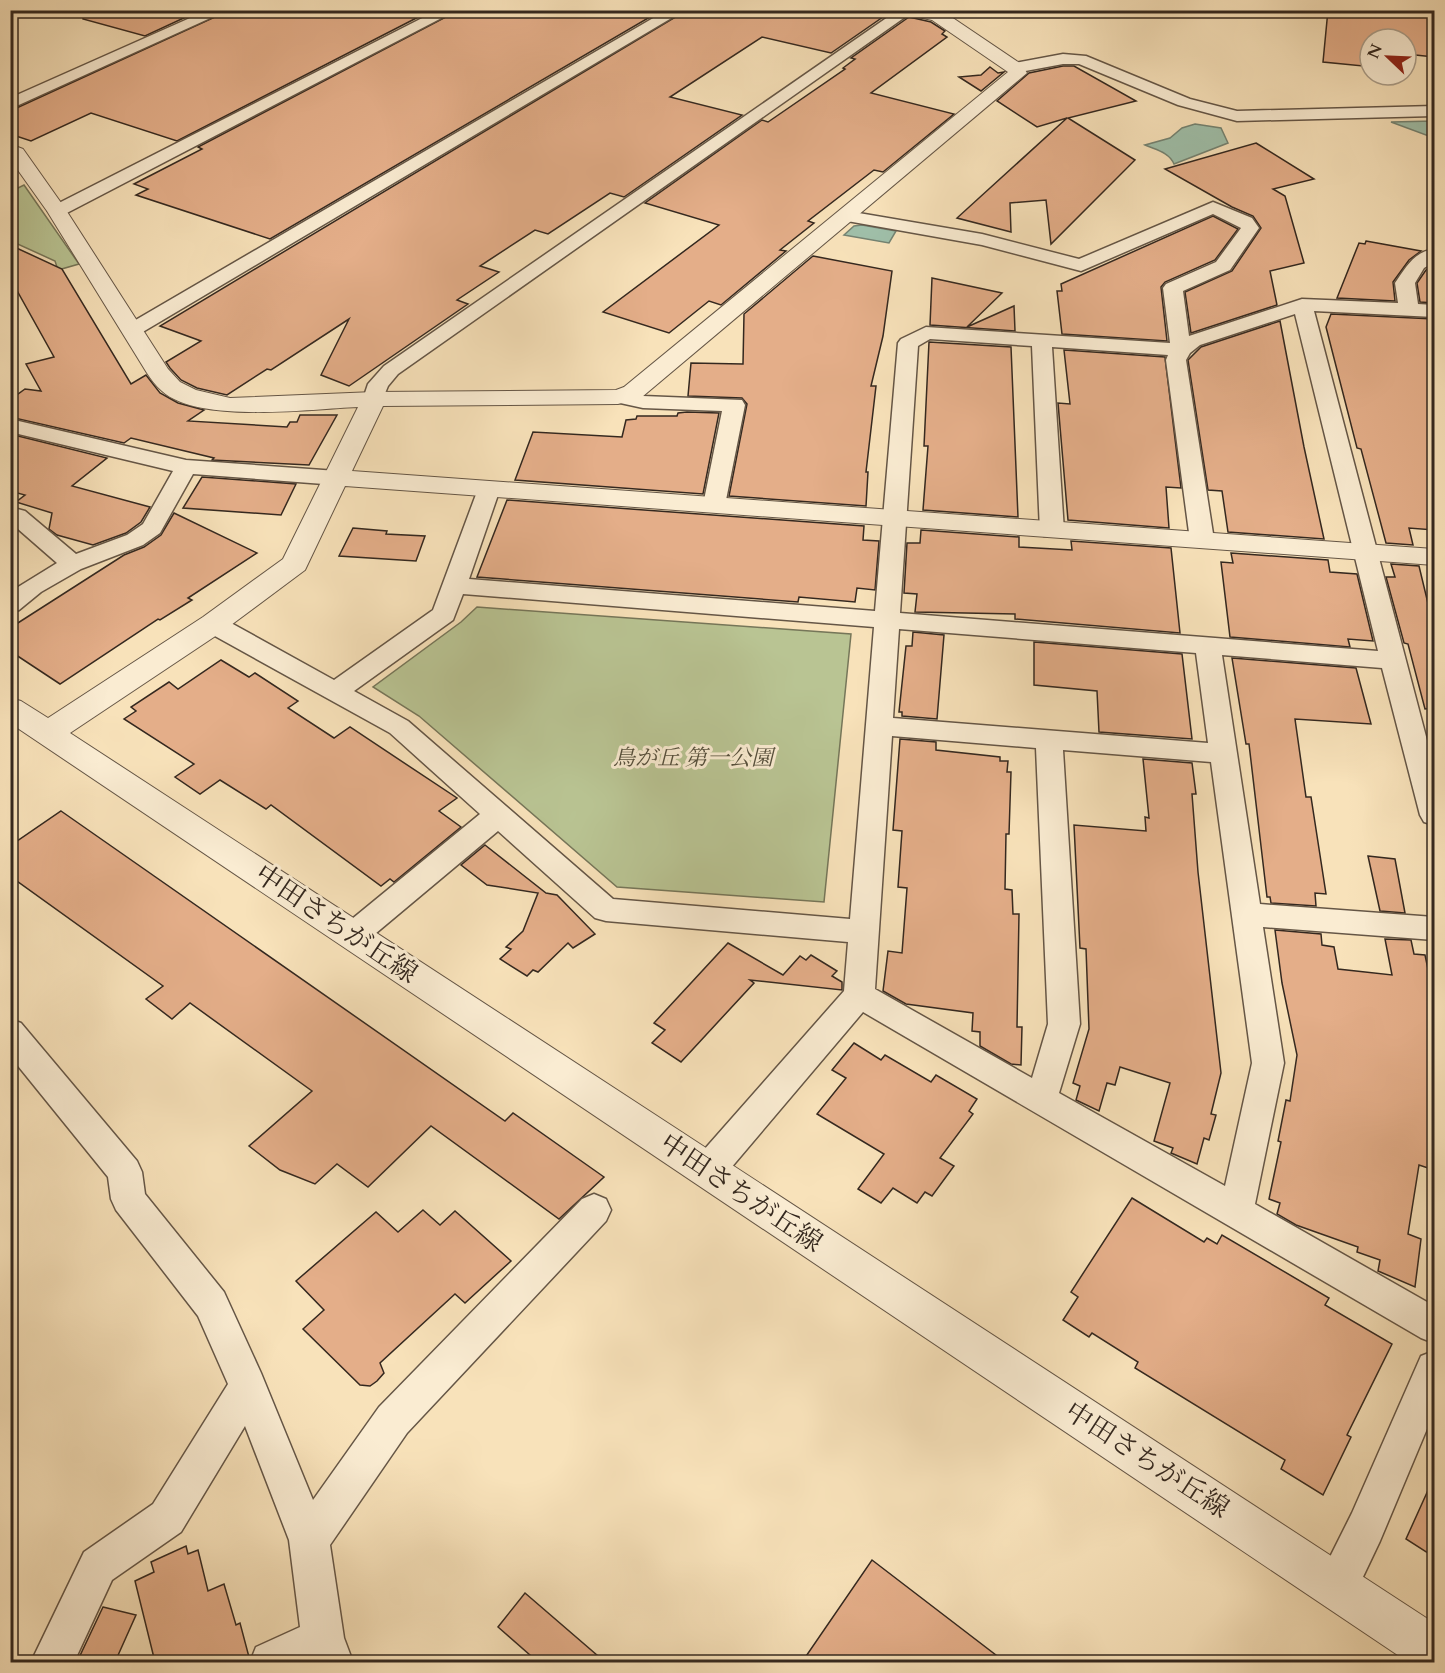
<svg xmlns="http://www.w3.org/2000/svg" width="1445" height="1673" viewBox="0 0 1445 1673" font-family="Cardo,'Noto Serif JP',serif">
	<rect width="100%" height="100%" fill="#f8e2ba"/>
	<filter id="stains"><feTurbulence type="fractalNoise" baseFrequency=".00333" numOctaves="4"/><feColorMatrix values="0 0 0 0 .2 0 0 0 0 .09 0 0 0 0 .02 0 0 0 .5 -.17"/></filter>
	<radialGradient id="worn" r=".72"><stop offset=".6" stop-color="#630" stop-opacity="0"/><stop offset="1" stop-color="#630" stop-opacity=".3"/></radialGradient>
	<!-- green -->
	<g fill="#b9c493" stroke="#767659" stroke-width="1.5">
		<path d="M24,185l55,79 -21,6 -3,-9 -44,-20 -1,-49z"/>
		<path d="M477,607l374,27 -27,268 -207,-15 -198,-171 -46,-29 88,-65z"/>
	</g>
	<!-- water -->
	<g fill="#9fbfa9" stroke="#748372" stroke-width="1.5">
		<path d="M1434,121v17l-43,-16z"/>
		<path d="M1195,124l26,4 7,15 -54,21c-5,-12 -18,-14 -29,-19l25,-7 12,-10z"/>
		<path d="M862,225l34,6 -7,12 -45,-8 10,-9z"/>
	</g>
	<!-- building -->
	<g fill="#e4ae89" stroke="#34281f" stroke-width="1.5">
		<path d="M84,10h117l-56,26 -62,-17z"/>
		<path d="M230,10h202l-255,131 -86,-28 -60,28 -21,-7v-23z"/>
		<path d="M459,10h203l-392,229 -134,-44 12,-6 -14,-5 68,-35 -4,-2z"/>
		<path d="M687,10h206l-62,43 -69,-16 -92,60 72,18 -118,82 -14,-4 -62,41 -13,-4 -55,36 19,6 -42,28 11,4 -119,82 -28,-11 28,-56 -78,51 -4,-1 -40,26 -30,-7 -16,-8 -11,-12 -4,-6 35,-21 -41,-15z"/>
		<path d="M1328,10h70l36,4v43l-28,-3v-15h-36v11l-6,-1 -1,17 -40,-4z"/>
		<path d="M909,17l22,5 14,9 -3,3 5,3 -76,56 83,21 -71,58 -9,-2 -66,51 6,2 -34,27 6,1 -65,54 -12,-4 -40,32 -66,-21 116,-87 -74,-22 117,-83 6,2 77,-53 -2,-1 12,-9 -4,-1z"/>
		<path d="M1063,66h11l62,35 -68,17 67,42 -84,84 -5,-44 -36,3 1,29 -54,-14 110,-100 -30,9 -40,-26 32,-28z"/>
		<path d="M990,67l8,6 6,-1 -23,19 -22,-14 22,-2z"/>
		<path d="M1256,143l58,36 -41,10 12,7 19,67 -34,8 7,34 -86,28 -6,-41 47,-21 29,-43 -8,-12 -21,-9 -67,-38z"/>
		<path d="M1213,216l25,13 -23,31 -50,22 -4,5 6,54 -105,-7 -5,-43h5l-1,-7z"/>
		<path d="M1366,241l55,10 -12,9 -16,22 2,19 -58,-3 22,-55 6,1z"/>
		<path d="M10,245l52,24 69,115 15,-9 14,18 18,10 26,7 -16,11 99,6 3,-5h7l3,-7h37l-28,50 -97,-5 2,-2 -83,-20 -7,5 -114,-26v-17l15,-11 16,2 -15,-27 28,-7 -44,-79z"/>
		<path d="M813,256l79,15 -9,65 -12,50h5l-10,86h2l-2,34 -137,-10 18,-92 -5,-6 -54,-2 3,-33 52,1 1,-50z"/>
		<path d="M1434,264v39l-14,-1 -3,-19 9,-13z"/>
		<path d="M932,278l70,15 -35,34 47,-21 1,25 -85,-6z"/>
		<path d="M1331,314l103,5v211l-25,-2 4,17 -27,-2 -25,-94 -4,-1 -31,-121z"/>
		<path d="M1280,321l24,126 20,92 -96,-7 -6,-41 -14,-1 -20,-130 13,-13z"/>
		<path d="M929,342l82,5 7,170 -95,-7 5,-64h-4z"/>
		<path d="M1064,350l101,7 16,131 -15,-1 3,41 -101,-8 -10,-117 12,1z"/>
		<path d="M687,412l32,1 -16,81 -188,-14 18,-48 89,5 4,-17 10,-1 1,-3h40l1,-3z"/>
		<path d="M10,434l97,24 -35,28 78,21 -9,15 -15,11 -33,12 -36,-10 -8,-6 3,-16 -36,-11 9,-7 -15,-4z"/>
		<path d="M202,477l94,7 -15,31 -98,-7z"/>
		<path d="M507,500l357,26 -1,14 16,1 -4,49 -18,-2 -2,14 -56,-5 -1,5 -321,-25z"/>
		<path d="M174,513l83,40 -69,45 4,2 -32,20 -2,-1 -98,65 -50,-33v-23l114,-73 20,-8 17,-12z"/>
		<path d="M353,528l34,3 -1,3 39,2 -9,25 -77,-5z"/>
		<path d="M921,530l98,7v10l53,3 -1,-9 100,7 9,85 -165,-14v-5l-100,-2 2,-18 -13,-1 3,-50h13z"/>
		<path d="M1231,553l97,7 2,12 27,2 16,67 -25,-2 2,8 -120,-10 -9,-75 12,1z"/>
		<path d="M1391,564l28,2 12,50h3v92l-9,1 -17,-65 -4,-1 -18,-66h9z"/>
		<path d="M913,632l31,3 -7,84 -35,-3v-4h-3l7,-66h6z"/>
		<path d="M1034,642l148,12 10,85 -93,-7 -2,-41 -63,-6z"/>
		<path d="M1232,658l124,10 15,56 -76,-5 11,78h5l15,97 -11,-1 1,13 -45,-3 -1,-6h-3l-18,-153h-3z"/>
		<path d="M221,660l28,17 6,-4 43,28 -10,7 46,30 16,-11 107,71 -18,13 22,16 -67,55 -4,-3 -9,7 -110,-81 -5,4 -46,-29 -20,14 -25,-17 19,-13 -70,-45 12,-8 -5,-4 38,-25 9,7z"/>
		<path d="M900,739l36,3v8l64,7v4h8l-1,11h4l-2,62h-3l-1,55 7,1 1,24h6l-2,113h5l-1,38 -10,-1 -31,-18v-14l-8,-1 1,-18 -67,-9 -23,-13 5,-40 14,2 5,-65 -9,-1 4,-56 -9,-1z"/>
		<path d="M1143,759l49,4 4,31h-4l6,78 23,201 -10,41 5,1 -7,25 -5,-2 -7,26 -26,-11 2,-5 -19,-7 16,-58 -50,-16 -5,18 -8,-2 -8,28 -23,-11 4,-14 -7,-3 16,-54 -3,-80 -6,-1 -6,-123 72,6 -1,-14 4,1z"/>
		<path d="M61,811l444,310 8,-8 91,64 -45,42 -128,-93 -63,61 -31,-23 -22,20 -35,-14 -31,-24 63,-55 -122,-88 -18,16 -26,-20 17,-13 -153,-110v-30z"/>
		<path d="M485,845l61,48 11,2 38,39 -22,14 -5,-5 -30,29 -5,-2 -6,6 -27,-17 11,-10 -5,-2 17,-16 15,-38 -51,-8 -26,-20z"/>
		<path d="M1368,856l27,3 10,54 -25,-2z"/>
		<path d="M1275,930l46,4 1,11 12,2 4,22 54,6 -7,-36 26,1 3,14 11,1 4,19 5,1v168l-3,26 -12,-4 -11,69 13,5 -6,48 -37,-16 2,-11 -23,-8 1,-5 -62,-22 -19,-11 3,-11 -11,-4 12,-57 -3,-1 8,-41 4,1 7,-46 -15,-72z"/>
		<path d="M728,943l55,32 17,-19 6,4 5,-5 26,16 -5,5 10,6v8l-92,-10 4,3 -73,79 -29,-19 13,-13 -11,-7z"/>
		<path d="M854,1043l27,17 4,-5 46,27 5,-7 41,24 -8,12 4,3 -33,44 14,8 -22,30 -7,-4 -8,11 -24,-15 -12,15 -23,-14 26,-35 -67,-40 29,-36 -14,-8z"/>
		<path d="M1132,1198l72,44 3,-4 10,6 5,-9 107,63 -4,7 67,39 -45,91 4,2 -28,58 -42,-26 4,-9 -150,-92 3,-6 -46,-29 -3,4 -26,-17 15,-23 -7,-5z"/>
		<path d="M423,1210l17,15 15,-14 56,50 -46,42 -10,-9 -75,69 4,10 -7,8 -7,5 -10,-1 -57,-56 21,-19 -28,-29 80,-69 22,20z"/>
		<path d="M1434,1477v80l-28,-18z"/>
		<path d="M186,1546l2,8 10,-4 10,41 16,-7 12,41 4,-2 9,34 -1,5h-93l-20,-81 19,-9 -3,-10z"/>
		<path d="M872,1560l133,102h-203z"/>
		<path d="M525,1593l80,69h-67l-40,-35z"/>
		<path d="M103,1607l33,8 -21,47h-38z"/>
	</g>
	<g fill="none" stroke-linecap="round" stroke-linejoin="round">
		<defs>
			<g id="minor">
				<path d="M208,10h20l-218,99v-11z"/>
				<path d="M438,10h19l-394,205 -6,1 -9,-5 3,-4z"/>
				<path d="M667,10h18l-544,323h-14l-3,-4 3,-4z"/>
				<path d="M898,10h17l-517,364 -10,12 -7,17h-14l-4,-4 5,-15 16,-18z"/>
				<path d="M1063,54l23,2 104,43 47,12 197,-5v10l-197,5 -59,-16 -99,-41h-16l-48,9 -8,-5 8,-5z"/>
				<path d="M1213,202l39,16 7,10 -29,42 -47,21 6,45 113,-37 96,4 -3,-20c11,-16 19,-31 39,-34v13l-10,6 -9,15 3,21 16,1v12l-120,-6 120,456v58l-10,-3 -4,-7 -38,-147 -160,-13 38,249 174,13v23l-171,-13 21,136 -29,141 179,102v37l-13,-5 -558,-326 -144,170 -12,4 -12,-4 -5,-11 5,-11 149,-169 4,-49 -242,-21 -11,-3 -97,-87 -135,113 -11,4 -11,-4 -4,-8 4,-8 139,-114 -90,-81 -186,-103 -3,-6 3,-6 9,-2 9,2 112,62 99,-70 45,-121 3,-5h16l3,5 -31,90 406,32 23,-268 3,-4 25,-12 244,16 -7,-55 3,-4 50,-22 25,-34 -28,-14 -132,57 -99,-26 -135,-24 -9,-5 3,-4 6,-1 135,23 97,25zM1295,314l83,337 -478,-38 18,-267 12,-7 102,7 8,185 4,5h16l4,-5 -12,-184 116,8 -2,5 24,180 4,5h16l4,-5 -28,-180 4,-7 10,-8zM463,594l411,33 -24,292 -237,-20 -205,-178 -54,-30 99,-71zM899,629l297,24 12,90 -315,-25zM892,736l144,12 12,276 -16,54 -157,-89zM1063,750l148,12 41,301 -27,123 -166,-93 21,-69z"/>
				<path d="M618,391l25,5 99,4 3,5 -20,100 -3,5h-16l-3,-5 19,-94 -79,-3 -32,-7 -4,-4 4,-4z"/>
				<path d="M10,419l176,41 151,11 8,2 3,5 -3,5 -8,2 -144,-11 -33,59 -17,12 -62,24 -40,23 -22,18 -9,3v-21l47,-29 -47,-41v-15l15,4 51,43 51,-19 16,-11 30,-53 -163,-39z"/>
				<path d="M10,1019l11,4 116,138 5,11 3,22 79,98 37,81 52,127 66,-93 203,-208 12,-5 12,5 5,11 -5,11 -199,212 -77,112 14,93 9,24h-103l6,-15 44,-20 -11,-87 -44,-114 -64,106 -69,48 -38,82h-43l53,-110 69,-48 75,-120 -30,-68 -82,-106 -5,-11 -3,-22 -98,-121z"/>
				<path d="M1434,1351v61l-54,129 -28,59 -15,6 -15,-6 -6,-15 36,-72 69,-157z"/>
			</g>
			<path id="tertiary" d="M902,10l42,2 77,52 6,9 -385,324 -24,7 -235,2 -31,65 1082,78v16l-1089,-79 -40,84 -82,61 -153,102 1364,890v39h-26l-1398,-939v-25l11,3 27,17 155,-101 80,-58 75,-152c-47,2 -160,17 -196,-16 -6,-5 -11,-12 -15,-18l-100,-162 -37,-52v-15l13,5 41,58 104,162 12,13 16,8 34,8 144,-6 242,-2 8,-3 384,-315 -76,-52 -28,-6z"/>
		</defs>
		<!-- minor casing -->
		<use href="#minor" stroke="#655646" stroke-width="3"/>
		<!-- tertiary casing -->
		<use href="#tertiary" stroke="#655646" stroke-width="2"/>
		<!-- minor -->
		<use href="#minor" fill="#faecd2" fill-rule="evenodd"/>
		<!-- tertiary -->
		<use href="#tertiary" fill="#faecd2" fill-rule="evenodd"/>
	</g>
	<g text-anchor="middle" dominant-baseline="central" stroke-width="6" stroke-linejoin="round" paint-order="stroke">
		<!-- park labels -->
		<g font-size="22" font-style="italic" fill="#554f3c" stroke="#faecd2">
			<text x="693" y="758">鳥が丘 第一公園</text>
		</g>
		<!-- near-street labels -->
		<g font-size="27" fill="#34281f" stroke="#faecd2">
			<text transform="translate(336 924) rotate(34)">中田さちが丘線</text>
			<text transform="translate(741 1193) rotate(34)">中田さちが丘線</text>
			<text transform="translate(1147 1460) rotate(33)">中田さちが丘線</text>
		</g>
	</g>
	<!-- margin -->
	<rect width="1445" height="1673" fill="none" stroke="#f8e2ba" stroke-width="36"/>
	<rect x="12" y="12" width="1421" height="1649" fill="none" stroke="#34281f" stroke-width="3"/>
	<rect x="18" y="18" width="1409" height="1637" fill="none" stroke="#34281f" stroke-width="1.5"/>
	<!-- north arrow -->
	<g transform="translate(1388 57) rotate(293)"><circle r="28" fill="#faecd2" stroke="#ab9e8a" stroke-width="1.5"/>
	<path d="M0-4.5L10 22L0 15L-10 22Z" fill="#8f2418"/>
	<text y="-9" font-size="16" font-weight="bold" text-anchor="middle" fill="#34281f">N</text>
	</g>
	<rect width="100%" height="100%" filter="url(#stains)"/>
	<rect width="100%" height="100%" fill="url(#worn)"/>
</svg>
